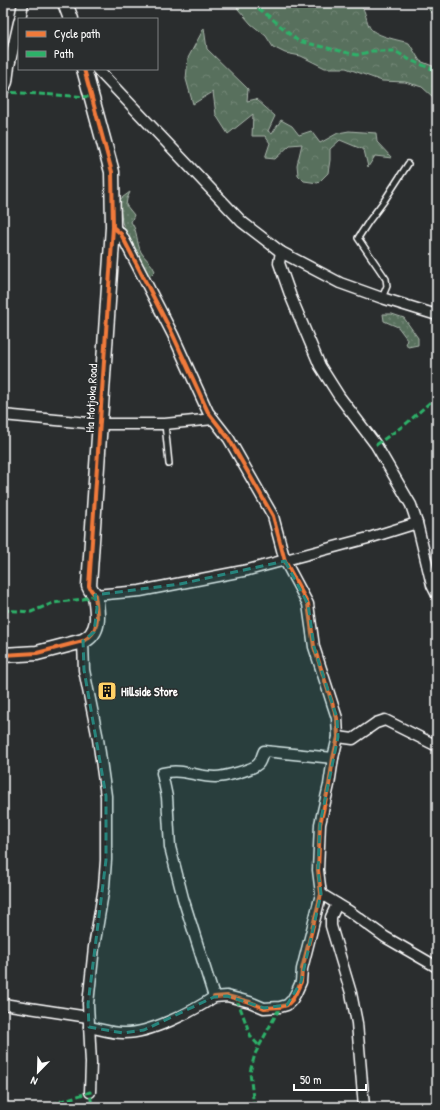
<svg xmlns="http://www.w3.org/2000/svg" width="440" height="1110" viewBox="0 0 440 1110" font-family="'Patrick Hand',sans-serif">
	<defs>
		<pattern id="grass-dots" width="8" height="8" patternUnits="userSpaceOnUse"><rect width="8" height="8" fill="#58705d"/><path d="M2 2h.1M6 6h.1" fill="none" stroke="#718575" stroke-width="1.8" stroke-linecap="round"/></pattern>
		<pattern id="forest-crowns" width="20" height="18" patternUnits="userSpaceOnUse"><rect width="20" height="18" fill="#58705d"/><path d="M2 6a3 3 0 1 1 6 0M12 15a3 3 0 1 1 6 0" fill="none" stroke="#718575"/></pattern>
	</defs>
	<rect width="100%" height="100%" fill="#2a2d2e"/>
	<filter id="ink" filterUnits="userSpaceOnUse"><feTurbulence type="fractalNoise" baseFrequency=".025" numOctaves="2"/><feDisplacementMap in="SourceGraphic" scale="8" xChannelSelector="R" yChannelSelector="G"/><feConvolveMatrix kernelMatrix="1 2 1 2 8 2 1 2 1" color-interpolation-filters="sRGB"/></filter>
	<g filter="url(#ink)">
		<!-- grass -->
		<g fill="url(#grass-dots)" stroke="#acb8ae">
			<path d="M130,192l-3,7 -1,6 8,10 -3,7c7,9 5,20 10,30 4,7 11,11 14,19l-5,5h-3l-15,-24 -10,-30 -3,-22z"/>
			<path d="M383,314h9l12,4 14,20v7l-10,2 -2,-4 1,-4 -9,-12 -14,-6z"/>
		</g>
		<!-- forest -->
		<g fill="url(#forest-crowns)" stroke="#acb8ae">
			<path d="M236,3h122c8,6 7,14 11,23 4,10 30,14 40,17l11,18 15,6 2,2v38l-4,-10 -11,-10 -17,-5 -23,-1 -36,-13h-21l-24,-12 -16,-3 -12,-6 -7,-11 -15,-12 -13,-15z"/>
			<path d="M433,3h4v14l-8,-7 1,-5z"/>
			<path d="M204,28l3,21 41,40 -1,12 9,-2 19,17 -7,15 4,3 9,-14 11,6 7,9 12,-4 9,12 18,-10 11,-2 27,2 1,9 15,16 -17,-2 -7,11 -4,-17 -24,-10 -10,9v11l-2,13 -10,10 -14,-2 -6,-6 -1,-10 5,-21 -12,1 -15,14 -10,-1 5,-15 -5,-7h-13l1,-22 -25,20 -12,-19 -3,-23 -20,12 -7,-25 2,-21z"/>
		</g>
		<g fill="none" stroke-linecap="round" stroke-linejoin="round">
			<defs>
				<g id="lane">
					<path d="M382,298l5,-12 -1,-7 -28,-41 11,-17 15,-20 24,-37"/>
					<path d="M165,424l4,40"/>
				</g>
				<g id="street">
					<path d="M20,19l3,-16"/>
					<path d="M97,69l145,153 39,30 59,31 42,15 55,17"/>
					<path d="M3,91l4,-9 2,-16 10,-44"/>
					<path d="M113,227l8,7 52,101 35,77 21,27 44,77 12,45 23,43 6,43 23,71 1,19 -5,21 -4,27 -9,39 -2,46 3,24 -19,75 -1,13 -5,11 -4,7 -5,5 -7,2 -16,1 -14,-6 -23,-6 -13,1"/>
					<path d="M281,252l-2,11 12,34 29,69 19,30 37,49 35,60 6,18"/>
					<path d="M3,415l96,9h66l48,-5"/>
					<path d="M95,595l45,-4 108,-21 124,-33 45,-14 15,62 5,10"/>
					<path d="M83,641l1,29 14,69 8,57v64l-2,27 -10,60 -6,57 3,59 -1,29"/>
					<path d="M338,737l15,2 23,-16 9,-3 52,26"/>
					<path d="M321,894l28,17 36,26 52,30"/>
					<path d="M337,904l-6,13v9l20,67 6,30 7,84"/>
					<path d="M3,1004l85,13"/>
					<path d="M89,1027c11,2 23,6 34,6 26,1 69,-21 91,-36l-31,-99 -13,-51 -3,-50 -5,-24c21,-5 34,4 53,4 8,0 39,-7 44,-14 2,-3 3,-8 5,-12l69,7"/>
				</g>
				<g id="secondary">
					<path d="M65,3l6,16"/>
					<path d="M3,655l34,-2 46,-12c19,-9 14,-30 12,-46l-4,-5 -2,-4 24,-359 -1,-55 -28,-103"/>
				</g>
			</defs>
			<!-- lane casing -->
			<use href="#lane" stroke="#fff" stroke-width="8"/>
			<!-- street casing -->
			<use href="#street" stroke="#fff" stroke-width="13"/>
			<!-- secondary casing -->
			<use href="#secondary" stroke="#fff" stroke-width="17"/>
			<!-- lane -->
			<use href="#lane" stroke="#2a2d2e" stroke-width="5"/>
			<!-- street -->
			<use href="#street" stroke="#2a2d2e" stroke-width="10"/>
			<!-- secondary -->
			<use href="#secondary" stroke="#2a2d2e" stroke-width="14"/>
			<!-- quiet -->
			<g stroke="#2db169" stroke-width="3" stroke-dasharray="6 3" stroke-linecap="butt">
				<path d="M251,3l19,14 28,24 59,14 15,-4h23l15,9 27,11"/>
				<path d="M3,92l88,5"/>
				<path d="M376,445l31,-22 30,-27"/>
				<path d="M3,610l28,2 22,-9 30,-4 12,-4"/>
				<path d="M237,999l14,38 8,9"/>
				<path d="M43,1107l47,-15 2,15"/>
				<path d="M254,1107l-4,-35 5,-18 25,-47"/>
			</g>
			<defs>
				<g id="cycleway">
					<path d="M113,227l8,7 52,101 35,77 21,27 44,77 12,45 23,43 6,43 23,71 1,19 -5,21 -4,27 -9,39 -2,46 3,24 -19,75 -1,13 -5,11 -4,7 -5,5 -7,2 -16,1 -14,-6 -23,-6 -13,1"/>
					<path d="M3,655l34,-2 46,-12c19,-9 14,-30 12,-46l-4,-5 -2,-4 24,-359 -1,-55 -28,-103"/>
				</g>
			</defs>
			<!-- cycleway casing -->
			<use href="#cycleway" stroke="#2a2d2e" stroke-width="6"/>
			<!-- cycleway -->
			<use href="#cycleway" stroke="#f17a3a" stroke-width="4"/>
		</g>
	</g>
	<!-- marked area -->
	<path fill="#27847c" fill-opacity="0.2" stroke="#27847c" stroke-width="3" stroke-dasharray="8 5" stroke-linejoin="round" d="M285,561l23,43 6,43 23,71 1,19 -18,87 -2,46 3,24 -20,88 -14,23 -23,3 -37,-12 -13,1 -70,33 -21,3 -34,-6 -1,-23 18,-144v-64l-22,-126 -1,-29 11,-9 3,-24 -2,-13 85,-11z"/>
	<!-- icons -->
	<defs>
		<symbol id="building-square" viewBox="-11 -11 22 22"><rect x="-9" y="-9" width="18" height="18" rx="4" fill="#ffd166" stroke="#2a2d2e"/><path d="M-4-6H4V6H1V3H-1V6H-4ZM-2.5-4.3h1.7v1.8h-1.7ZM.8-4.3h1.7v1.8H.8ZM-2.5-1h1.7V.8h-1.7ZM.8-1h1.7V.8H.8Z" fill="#111"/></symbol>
	</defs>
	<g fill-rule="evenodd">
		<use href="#building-square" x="96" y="680" width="22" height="22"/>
	</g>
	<g text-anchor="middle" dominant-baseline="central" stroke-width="3" stroke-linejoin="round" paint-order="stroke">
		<!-- street labels -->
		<g font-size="12" fill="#fff" stroke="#2a2d2e">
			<text transform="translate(91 398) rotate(-87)">Ha Motjoka Road</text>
		</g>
		<!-- poi labels -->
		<g font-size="12" font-weight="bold" fill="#fff" stroke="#2a2d2e" text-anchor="start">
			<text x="121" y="691">Hillside Store</text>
		</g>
	</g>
	<!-- margin -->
	<rect width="440" height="1110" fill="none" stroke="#2a2d2e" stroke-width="16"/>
	<rect x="8" y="8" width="424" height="1094" fill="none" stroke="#fff" stroke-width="1.5" filter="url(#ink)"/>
	<!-- legend -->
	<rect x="18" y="18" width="140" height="52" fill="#2a2d2e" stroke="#7f8182"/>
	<rect x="26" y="31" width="20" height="6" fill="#f17a3a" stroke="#7f8182"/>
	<text x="54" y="38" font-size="12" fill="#ffffff">Cycle path</text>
	<rect x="26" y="51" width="20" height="6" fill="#2db169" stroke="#7f8182"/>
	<text x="54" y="58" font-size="12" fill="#ffffff">Path</text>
	<!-- north arrow -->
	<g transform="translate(38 1072) rotate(203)" stroke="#2a2d2e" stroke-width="3" paint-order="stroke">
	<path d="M0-3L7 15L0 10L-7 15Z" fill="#ffffff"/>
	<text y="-6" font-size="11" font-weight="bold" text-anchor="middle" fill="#ffffff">N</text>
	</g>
	<!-- scale -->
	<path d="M294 1084v6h72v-6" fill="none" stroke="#ffffff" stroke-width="2"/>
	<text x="300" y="1084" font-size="12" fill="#ffffff" stroke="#2a2d2e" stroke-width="3" paint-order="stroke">50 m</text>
</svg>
